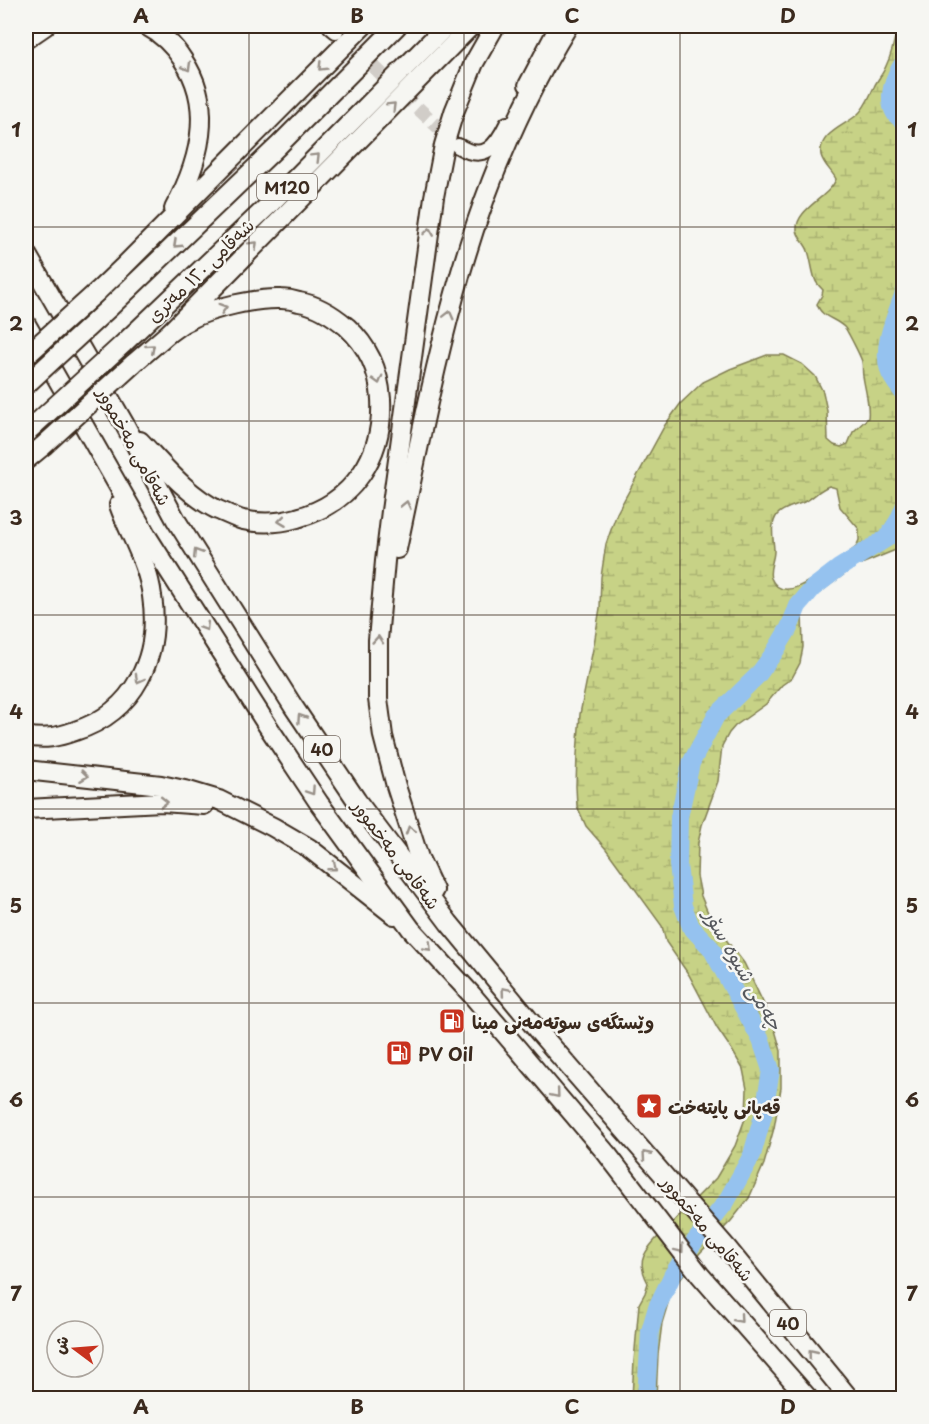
<svg xmlns="http://www.w3.org/2000/svg" width="929" height="1424" viewBox="0 0 929 1424" font-family="'Playpen Sans','Playpen Sans Arabic',sans-serif">
	<defs>
		<pattern id="wetland-marsh" width="20" height="14" patternUnits="userSpaceOnUse" patternTransform="scale(1.5)"><rect width="20" height="14" fill="#c7d286"/><path d="M1 5h8M5 5V1M11 12h8M15 12V8" fill="none" stroke="#acb473"/></pattern>
	</defs>
	<rect width="100%" height="100%" fill="#f6f6f2"/>
	<filter id="ink" filterUnits="userSpaceOnUse"><feTurbulence type="fractalNoise" baseFrequency=".0167" numOctaves="2"/><feDisplacementMap in="SourceGraphic" scale="12" xChannelSelector="R" yChannelSelector="G"/><feConvolveMatrix kernelMatrix="1 2 1 2 8 2 1 2 1" color-interpolation-filters="sRGB"/></filter>
	<g filter="url(#ink)">
		<!-- wetland -->
		<path fill="url(#wetland-marsh)" stroke="#817e52" stroke-width="1.5" fill-rule="evenodd" d="M897,26h6v521l-49,20 -45,34 -7,10 1,36 -3,16 -8,15 -10,7 -16,19 -31,22 -6,7 -7,13 -4,35 -16,44 -4,18 -1,33 4,20 10,24 33,43 29,60 8,28v37l-7,40 -10,36 -15,34 -18,23 -32,33 -22,29 -8,17 -7,23 -4,32 -2,43h-24l2,-37 5,-57 6,-11 3,-10c-10,-19 -7,-27 7,-43l61,-62 19,-32 11,-30 1,-27 -4,-20 -11,-19 -15,-22 -28,-53 -23,-33 -4,-16 -56,-77 -20,-23 -9,-20 -1,-20 1,-31 3,-41 14,-70 6,-36 1,-31 5,-33 11,-31 48,-88 16,-22 22,-21 27,-13 37,-14h17l18,9 13,12 8,16 4,19 1,29 6,5 7,2 7,-3 5,-12 15,-14c2,-14 -3,-28 -5,-42 -1,-5 0,-10 -1,-14 0,-3 -15,-32 -17,-34 -9,-10 -24,-10 -28,-24l5,-9 1,-5c-3,-3 -7,-7 -8,-11 -3,-8 -4,-20 -7,-28 -2,-7 -10,-13 -11,-21 -2,-21 33,-33 39,-51 -4,-8 -13,-15 -15,-24 -3,-21 23,-29 36,-40 9,-8 12,-18 17,-28 3,-7 9,-13 12,-21 6,-12 9,-27 11,-40zM829,486l7,2 4,19 19,22v11l-3,7c-9,7 -18,13 -26,19 -13,10 -48,39 -59,12 -3,-8 3,-18 3,-27 0,-12 -5,-24 3,-36 7,-8 19,-9 29,-14 8,-4 14,-12 23,-15z"/>
		<g fill="none" stroke-linecap="round" stroke-linejoin="round">
			<!-- river -->
			<g stroke="#95c2ef" stroke-width="18">
				<path d="M904,62c-10,14 -19,37 -8,53 2,2 5,4 8,7"/>
				<path d="M904,293c-8,22 -23,54 -15,77 2,8 10,17 15,24"/>
				<path d="M646,1398l4,-67 7,-24 16,-33 22,-33 31,-39 26,-47 12,-43 7,-42 -10,-30 -50,-92 -20,-21 -8,-21 -5,-41 1,-48 12,-54 25,-47 42,-41 16,-22 15,-25 9,-22 15,-18 26,-20 48,-30 11,-17 6,-14"/>
			</g>
			<!-- secondary-tunnel -->
			<path stroke="#d1cdc8" stroke-width="14" stroke-dasharray="14 7" stroke-linecap="butt" d="M341,36l111,104"/>
			<defs>
				<g id="secondary">
					<path d="M330,26l6,5"/>
					<path d="M526,85l31,-59"/>
					<path d="M458,146c26,16 38,1 49,-22"/>
				</g>
				<g id="highway">
					<path d="M147,26c15,8 27,20 36,34 32,47 16,103 -9,149"/>
					<path d="M26,39l19,-13"/>
					<path d="M26,253l99,172 51,95 117,186 64,95 92,122 90,109 188,216 122,150"/>
					<path d="M98,291l24,-23 241,-242"/>
					<path d="M109,308l169,-162 119,-120"/>
					<path d="M26,324l122,214 121,190 50,75 92,126 61,66 135,159 93,121 108,123"/>
					<path d="M123,344l149,-142 174,-176"/>
					<path d="M133,364l37,-32 301,-306"/>
					<path d="M140,441c23,24 47,54 78,69 8,3 17,8 25,10 18,4 37,3 54,-2 56,-15 87,-62 84,-119 -2,-28 -13,-53 -34,-72 -14,-12 -30,-22 -48,-25 -6,-2 -12,-3 -18,-3 -24,-1 -71,9 -92,21 -7,3 -13,8 -19,12"/>
					<path d="M26,460l17,-14"/>
					<path d="M397,549c18,-84 34,-169 57,-252 25,-94 63,-188 114,-271"/>
					<path d="M26,736c18,4 32,1 49,-5 60,-19 86,-75 77,-135 -4,-33 -22,-60 -33,-91"/>
					<path d="M26,770l135,15 28,6 30,9 54,27 36,21 85,67"/>
					<path d="M26,809l136,-7 42,3"/>
					<path d="M434,890l-15,-32 -23,-72 -13,-50 -5,-37v-59l7,-79 6,-50 43,-314 10,-52 10,-33 20,-49 21,-37"/>
				</g>
			</defs>
			<!-- secondary casing -->
			<use href="#secondary" stroke="#3b2a1e" stroke-width="18"/>
			<!-- highway casing -->
			<use href="#highway" stroke="#3b2a1e" stroke-width="22"/>
			<!-- secondary -->
			<use href="#secondary" stroke="#f6f6f2" stroke-width="14"/>
			<!-- highway -->
			<use href="#highway" stroke="#f6f6f2" stroke-width="18"/>
			<defs>
				<g id="highway-bridge">
					<path d="M26,356l72,-65"/>
					<path d="M26,385l83,-77"/>
					<path d="M29,430l94,-86"/>
					<path d="M43,446l90,-82"/>
				</g>
			</defs>
			<!-- highway-bridge casing -->
			<use href="#highway-bridge" stroke="#3b2a1e" stroke-width="22" stroke-linecap="butt"/>
			<!-- highway-bridge -->
			<use href="#highway-bridge" stroke="#f6f6f2" stroke-width="18"/>
		</g>
		<!-- one-way arrows -->
		<defs><path id="oneway-chevron" d="M-2-3.5L2.5 0L-2 3.5" fill="none" stroke-width="1.6" stroke-linecap="round" stroke-linejoin="round" transform="scale(1.5)"/></defs>
		<g stroke="#989088">
			<use href="#oneway-chevron" transform="translate(187 67) rotate(60)"/>
			<use href="#oneway-chevron" transform="translate(322 67) rotate(135)"/>
			<use href="#oneway-chevron" transform="translate(392 106) rotate(-45)"/>
			<use href="#oneway-chevron" transform="translate(316 157) rotate(-45)"/>
			<use href="#oneway-chevron" transform="translate(429 232) rotate(-82)"/>
			<use href="#oneway-chevron" transform="translate(177 244) rotate(137)"/>
			<use href="#oneway-chevron" transform="translate(254 245) rotate(-45)"/>
			<use href="#oneway-chevron" transform="translate(223 308) rotate(-16)"/>
			<use href="#oneway-chevron" transform="translate(449 315) rotate(-76)"/>
			<use href="#oneway-chevron" transform="translate(151 348) rotate(-41)"/>
			<use href="#oneway-chevron" transform="translate(378 380) rotate(74)"/>
			<use href="#oneway-chevron" transform="translate(406 505) rotate(-77)"/>
			<use href="#oneway-chevron" transform="translate(282 521) rotate(173)"/>
			<use href="#oneway-chevron" transform="translate(197 553) rotate(-122)"/>
			<use href="#oneway-chevron" transform="translate(205 627) rotate(58)"/>
			<use href="#oneway-chevron" transform="translate(378 640) rotate(-86)"/>
			<use href="#oneway-chevron" transform="translate(139 679) rotate(119)"/>
			<use href="#oneway-chevron" transform="translate(301 718) rotate(-124)"/>
			<use href="#oneway-chevron" transform="translate(84 776) rotate(7)"/>
			<use href="#oneway-chevron" transform="translate(311 791) rotate(56)"/>
			<use href="#oneway-chevron" transform="translate(164 802) rotate(1)"/>
			<use href="#oneway-chevron" transform="translate(410 830) rotate(-108)"/>
			<use href="#oneway-chevron" transform="translate(333 867) rotate(38)"/>
			<use href="#oneway-chevron" transform="translate(428 947) rotate(46)"/>
			<use href="#oneway-chevron" transform="translate(505 991) rotate(-130)"/>
			<use href="#oneway-chevron" transform="translate(556 1094) rotate(50)"/>
			<use href="#oneway-chevron" transform="translate(646 1155) rotate(-131)"/>
			<use href="#oneway-chevron" transform="translate(680 1249) rotate(52)"/>
			<use href="#oneway-chevron" transform="translate(739 1319) rotate(49)"/>
			<use href="#oneway-chevron" transform="translate(812 1353) rotate(-129)"/>
		</g>
	</g>
	<!-- grid -->
	<path fill="none" stroke="#3b2a1e" stroke-width="1.5" stroke-opacity="0.55" d="M249,26v1372M464,26v1372M680,26v1372M26,227h878M26,421h878M26,615h878M26,809h878M26,1003h878M26,1197h878"/>
	<!-- icons -->
	<defs>
		<symbol id="fuel-square" viewBox="-11 -11 22 22"><rect x="-9" y="-9" width="18" height="18" rx="4" fill="#c8321e" stroke="#f6f6f2"/><path d="M-5.5-6h7V0h2V4h1.3V-2.5L3-4.5l.8-.8L6-3V5H2.5V1h-1V6h-7ZM-4.2-4.7v3.2H.2V-4.7Z" fill="#fff"/></symbol>
		<symbol id="sight-square" viewBox="-11 -11 22 22"><rect x="-9" y="-9" width="18" height="18" rx="4" fill="#c8321e" stroke="#f6f6f2"/><path d="M0-6L1.8-2.2L6-1.7L2.9 1.2L3.7 5.4L0 3.3L-3.7 5.4L-2.9 1.2L-6-1.7L-1.8-2.2Z" fill="#fff"/></symbol>
	</defs>
	<g fill-rule="evenodd">
		<use href="#fuel-square" x="437" y="1006" width="30" height="30"/>
		<use href="#fuel-square" x="384" y="1038" width="30" height="30"/>
		<use href="#sight-square" x="634" y="1091" width="30" height="30"/>
	</g>
	<g text-anchor="middle" dominant-baseline="central" stroke-width="5" stroke-linejoin="round" paint-order="stroke">
		<!-- shield labels -->
		<g fill="#f6f6f2" stroke="#73675e" stroke-width="1.5">
			<rect x="257" y="174" width="60" height="26" rx="4.5"/>
			<rect x="304" y="736" width="36" height="26" rx="4.5"/>
			<rect x="770" y="1310" width="36" height="26" rx="4.5"/>
		</g>
		<g font-size="16" font-weight="bold" fill="#3b2a1e">
			<text x="287" y="187">M120</text>
			<text x="322" y="749">40</text>
			<text x="788" y="1323">40</text>
		</g>
		<!-- street labels -->
		<g font-size="18" fill="#3b2a1e" stroke="#f6f6f2">
			<text transform="translate(200 270) rotate(-44)">شەقامی ١٢٠ مەتری</text>
			<text transform="translate(135 446) rotate(61)">شەقامی مەخموور</text>
			<text transform="translate(397 854) rotate(53)">شەقامی مەخموور</text>
			<text transform="translate(708 1228) rotate(50)">شەقامی مەخموور</text>
		</g>
		<!-- poi labels -->
		<g font-size="18" font-weight="bold" fill="#3b2a1e" stroke="#f6f6f2" text-anchor="start">
			<text x="472" y="1021">وێستگەی سوتەمەنی مینا</text>
			<text x="418" y="1053">PV Oil</text>
			<text x="668" y="1106">قەپانی پایتەخت</text>
		</g>
		<!-- water labels -->
		<g font-size="20" font-style="italic" fill="#56585d" stroke="#f6f6f2">
			<text transform="translate(744 969) rotate(60)">چەمی شیوە سۆر</text>
		</g>
	</g>
	<!-- margin -->
	<rect width="929" height="1424" fill="none" stroke="#f6f6f2" stroke-width="66"/>
	<!-- north arrow -->
	<g transform="translate(75 1349) rotate(286)"><circle r="28" fill="#f6f6f2" stroke="#aba49d" stroke-width="1.5"/>
	<path d="M0-4.5L10 22L0 15L-10 22Z" fill="#c8321e"/>
	<text y="-9" font-size="16" font-weight="bold" text-anchor="middle" fill="#3b2a1e">ش</text>
	</g>
	<rect x="33" y="33" width="863" height="1358" fill="none" stroke="#3b2a1e" stroke-width="2"/>
	<g font-size="20" text-anchor="middle" font-weight="bold" fill="#3b2a1e">
		<text x="141" y="23">A</text>
		<text x="357" y="23">B</text>
		<text x="572" y="23">C</text>
		<text x="788" y="23">D</text>
		<text x="16" y="137">1</text>
		<text x="912" y="137">1</text>
		<text x="16" y="331">2</text>
		<text x="912" y="331">2</text>
		<text x="16" y="525">3</text>
		<text x="912" y="525">3</text>
		<text x="16" y="719">4</text>
		<text x="912" y="719">4</text>
		<text x="16" y="913">5</text>
		<text x="912" y="913">5</text>
		<text x="16" y="1107">6</text>
		<text x="912" y="1107">6</text>
		<text x="16" y="1301">7</text>
		<text x="912" y="1301">7</text>
		<text x="141" y="1414">A</text>
		<text x="357" y="1414">B</text>
		<text x="572" y="1414">C</text>
		<text x="788" y="1414">D</text>
	</g>
</svg>
